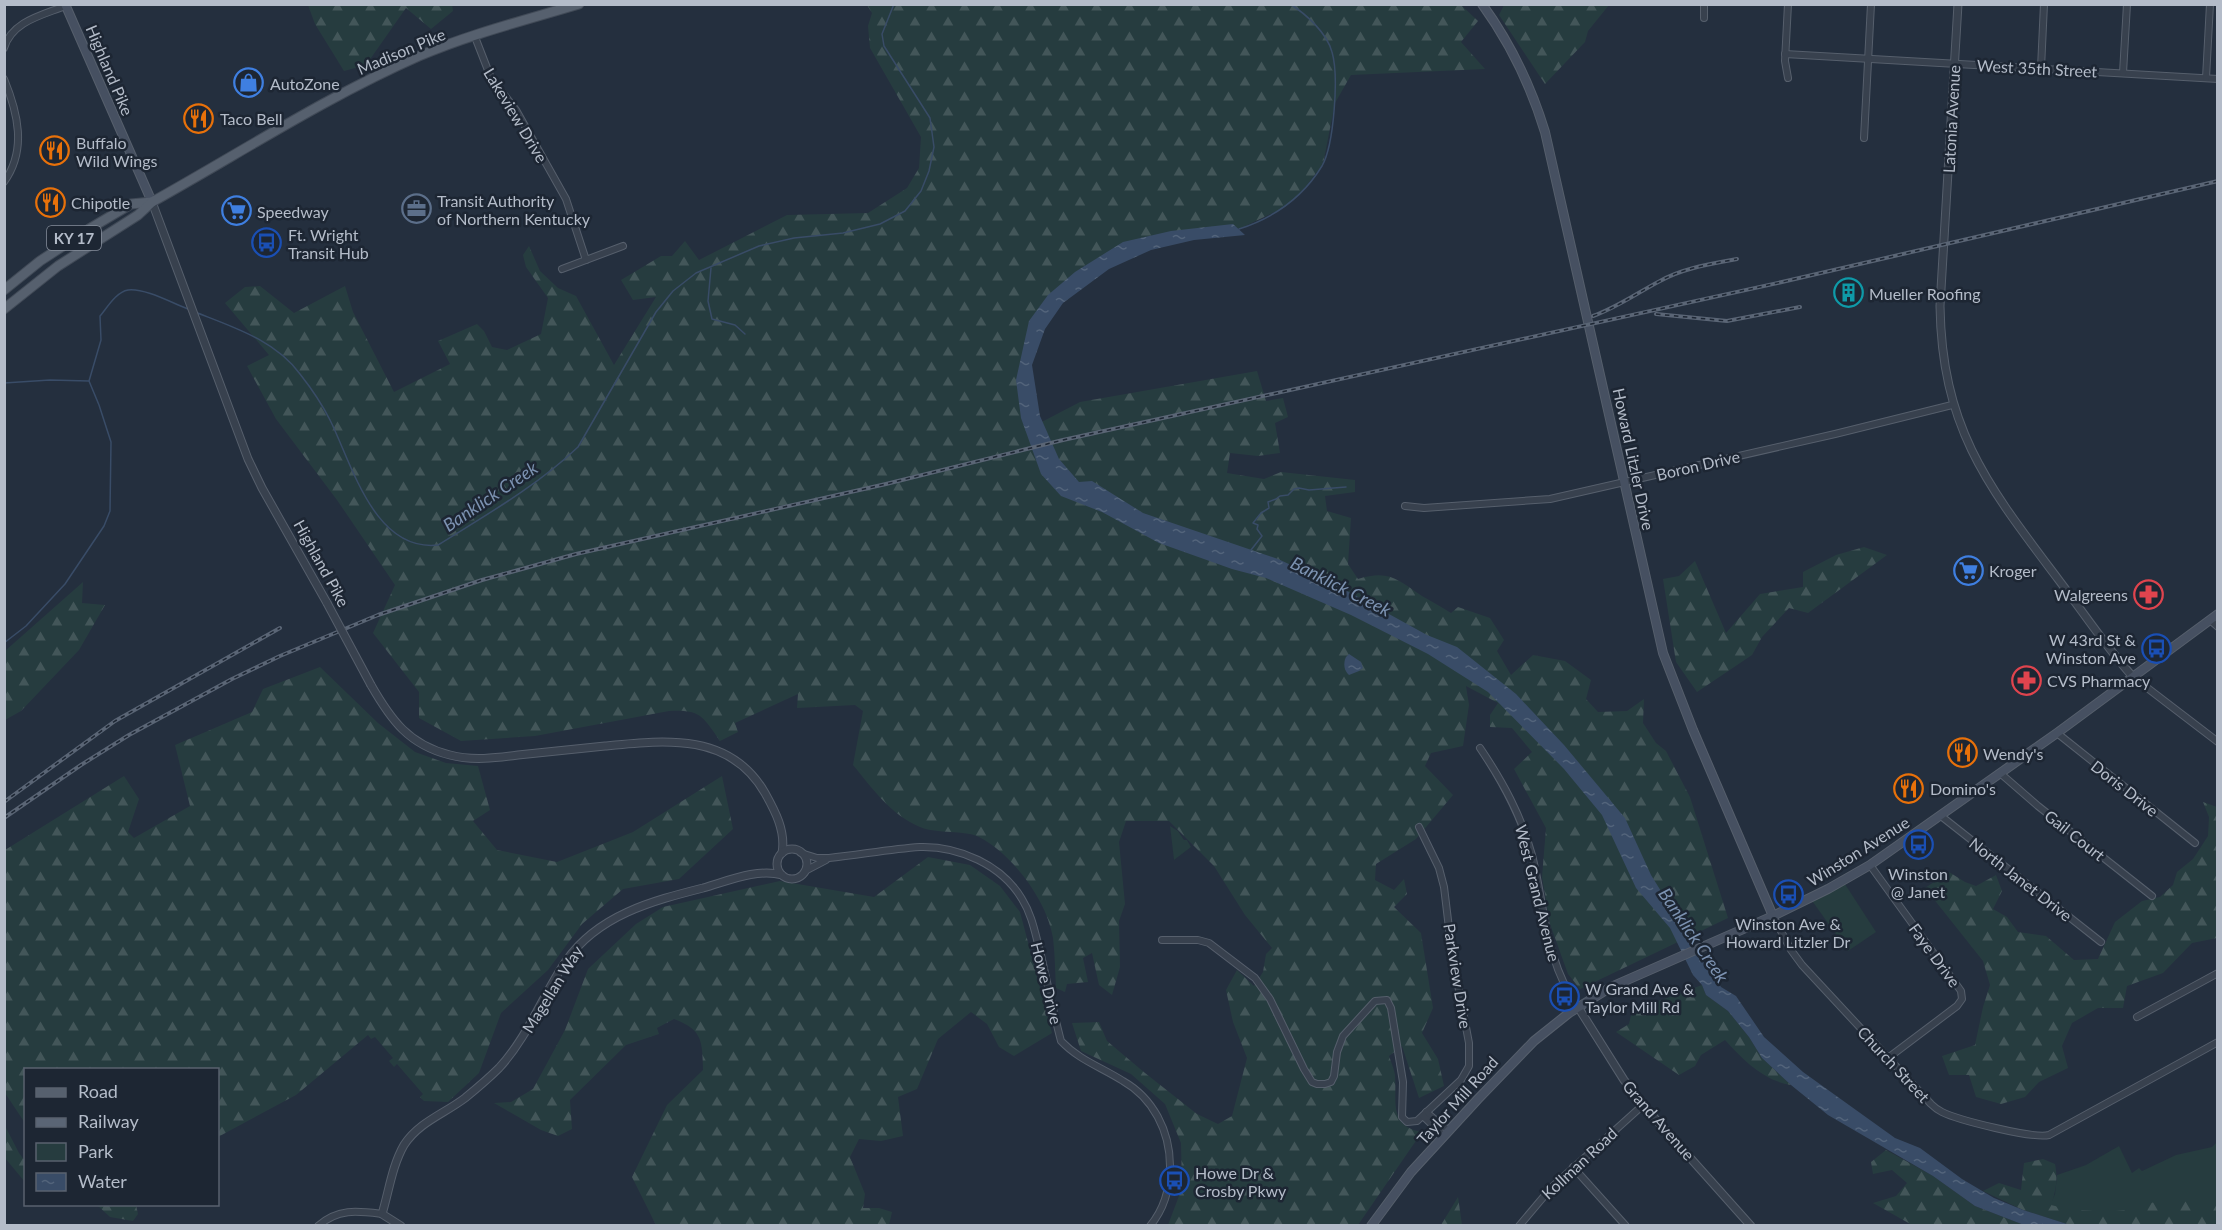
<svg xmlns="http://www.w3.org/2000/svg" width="2222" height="1230" viewBox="0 0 2222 1230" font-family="Lato,sans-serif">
	<defs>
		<pattern id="forest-firs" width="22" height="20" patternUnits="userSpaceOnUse" patternTransform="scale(1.5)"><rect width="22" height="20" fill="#263c3f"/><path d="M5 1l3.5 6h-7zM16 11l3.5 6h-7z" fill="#435659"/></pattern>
		<pattern id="water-ripples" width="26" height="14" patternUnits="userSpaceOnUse" patternTransform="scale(1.5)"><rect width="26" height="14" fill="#394c67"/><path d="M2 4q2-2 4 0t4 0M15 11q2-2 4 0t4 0" fill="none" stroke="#53647b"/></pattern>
	</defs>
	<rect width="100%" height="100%" fill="#242f3e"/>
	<!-- green -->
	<g fill="#263c3f">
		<path d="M1170,826l8,5 6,9h3l4,7 -17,13z"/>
		<path d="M1843,881l33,51 -28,19 -38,-53z"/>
		<path d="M2217,1142v83h-147l-25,-9 10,-22 2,-19 29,-10 33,-19 13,27 7,-5 3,3 34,-16 36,-8z"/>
	</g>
	<!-- forest -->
	<g fill="url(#forest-firs)">
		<path d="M452,4l1,7 -22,18 -25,-21 -40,57 -22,6 -29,-47 -7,-19z"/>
		<path d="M867,5h594l17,16 -17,21 24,27 -134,6 -16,28 -12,61 -20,26 -18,17 -44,21 -33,3 -77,20 -71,45 -33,70 7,60 46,-24 177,-31 9,30 17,-3 5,19 -13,6 5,30 -22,3 -28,-3 -3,20 37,6 17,-7 74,8v12l-30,4 2,15 24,7 -3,46 10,15c31,-10 40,1 64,17 10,6 20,11 29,17l7,-6 32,11 14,22 -7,11 14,24 22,-20 32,6 26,19 -5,19 12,13 29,-1 17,-12 -1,24 13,20 10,8 24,46 38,121 -148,71 -12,-15 -18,-50 -8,-47 4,-49 -32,-59 18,-17 -20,-24 -22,-1v-12l8,-12 -32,-17 3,19 -6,41 -32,7 -6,13 28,29 -37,44 -40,25 -1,16 19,10 10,-11 3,15 -13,13 27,26 12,75 -11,25 16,26 6,27 -25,12 -17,-52 -13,10c2,6 5,13 6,19 2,26 -7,51 27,57l-64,93h-190l14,-37 -1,-45 -16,-39 -34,-30 -50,-23 -9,-28 27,-1 8,19 38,32 52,41 21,10 14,-8 15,-58 -14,-36 -7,-32 11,-20 17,16 9,-14 3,-18 6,-6 -27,-33 -31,-49 -45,-45h-43l-7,21 6,62 -6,17 1,46 -8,28 -13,-10 -7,-32 -9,5 5,24 -21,2 -2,8 -9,-4c-1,-17 -1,-34 -3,-50 -6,-38 -41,-84 -74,-101 -14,-7 -42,-3 -59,-10 -29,-12 -48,-39 -67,-62l10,-54 -8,-6 -58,3 1,-14 -63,29 3,9 -18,9c-17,-25 -20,-32 -51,-30l-134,25 -74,5 -42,-23v-26l-46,-59 22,-48 -58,-85 -61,-81 -29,-53 22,-11 -44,-52 20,-16 15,-1 34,27 51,-27 8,26 41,80 56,-28 -12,-23 39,-17 7,7 8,16 15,3 34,-16 7,-36 -22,-31 -3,-12 6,-9 11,25 18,17 18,8 38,69 42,-68 -23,3 -12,-20 40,-24h11l13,-15 14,19 88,-45 81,-2 39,-25 12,-20 2,-31 -51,-89 -2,-22 4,-13z"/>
		<path d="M1504,5v-1l105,1 -21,26 -3,11 -40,42 -46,-69z"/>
		<path d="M1864,547l23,8 -79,58 -19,-5 -27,29 -10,18 -55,37 -21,-30 -13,-83 16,-3 16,-15 31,72 34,-39 43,-7v-15l33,-17z"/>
		<path d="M83,582l-1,21 23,2 -26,45 -58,61 -16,9v-69z"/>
		<path d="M320,667l58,56 37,29 31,11 32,3 12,44 -17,11 24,29 60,12 76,-30 89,-56 11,53 -54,50 -56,10 -41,35 -34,46 -47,43 -22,60 -31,29 -24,-1 -4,-4 3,-3 -26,-30 -3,3 -5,-6 4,-3 -18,-21 -4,2 -3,-4 -72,60 -78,42v-67h-192l-1,53 -20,-30v-243l119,-74 15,23 -11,33 6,6 56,-32 -15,-61 77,-33 11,-23z"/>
		<path d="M2203,802l14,5v131l-25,5 -29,30 -36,13 -4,22h-25l-26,15 -10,23 6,22 -29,14 -14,15 -24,7 -25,-7 -7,-22h-20l-7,-19 33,-11 8,-38 7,-22 -7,-24 -58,-73 24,-16 16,10 11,4 20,-11 6,16 -9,18 14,8 11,15 28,4 28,24 24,-1 17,-37 27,-21 18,-4 13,-12 4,-13 16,-13 15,-23 1,-19z"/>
		<path d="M928,857l42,8 30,21 20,26 32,121 -38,23 -15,-9 -12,-23 -16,-12 -33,27 -21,50 -19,8 5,39 -22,5 -22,-2 -9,18 15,37 -2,14h16l13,4 -3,13h-233l-24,-48 35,-72 36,-35c-1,-29 0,-40 -29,-51l-17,9 2,6 -33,11 -56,55 2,29 -14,7 -17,-6 -47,-27 17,-1 22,-13 32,-59 23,-61 48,-45 27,-17 117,-26 94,16z"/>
		<path d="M1702,985l4,10 22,16 21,26 13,21 29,27c-27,-4 -48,-25 -66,-45l-24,15 -6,11 -16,9 -63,-43 13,-8 3,-13z"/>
		<path d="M4,1124l15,29 6,8v21l-20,-24z"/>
		<path d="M1886,1150l47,26 42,30 49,19h-112l-39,-22 23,-7 11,-13 -15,-13 -19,4 -2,-12z"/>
		<path d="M2043,1159l12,5c3,15 1,27 -4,41l16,4 41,3 24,-3 35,-11 34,5 5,-7 11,4v25h-147l-47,-15 -40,-19 16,-8 22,7 3,-27z"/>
		<path d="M1458,1197l4,28h-21z"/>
		<path d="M97,1205h39l2,9 -5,7 -23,-4z"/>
	</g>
	<!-- water -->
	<g fill="url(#water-ripples)">
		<path d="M1233,224l12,11 -51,5 -43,10 -42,19 -46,34 -18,26 -13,36 8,51 19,43 20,23 13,-1 51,32 135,46 71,33 78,43 30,12 59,47 48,51 61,73 26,57 52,84 18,28 15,9 28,41 39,35 92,66 25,10 42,31 32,19 29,12 47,15h-46l-49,-19 -42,-30 -105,-61 -37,-30 -29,-27 -13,-21 -21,-26 -22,-16 -4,-10 -9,-10 -23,-47 -34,-40 -34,-73 -38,-46 -76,-77 -60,-38 -77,-39 -85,-37 -34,-9 -73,-26 -57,-31 -41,-16 -20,-22 -20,-56 -5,-38 13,-59 19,-26 27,-23 48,-30 48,-11z"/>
		<path d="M1349,654l12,8 2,6 -4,3 -10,4c-5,-4 -6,-12 -3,-18z"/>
	</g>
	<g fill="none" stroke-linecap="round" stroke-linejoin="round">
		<!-- stream -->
		<g stroke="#394c67" stroke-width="1.5">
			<path d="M1239,229c34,-11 64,-32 83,-63 12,-21 17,-90 10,-114 -5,-19 -26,-38 -42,-48"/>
			<path d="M711,268l-3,33 4,18 23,6 10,9"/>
			<path d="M195,312c38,15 80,28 105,62 11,14 22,30 30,46 22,44 44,132 108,125 48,-30 99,-59 140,-98l78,-135 17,-21 23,-18 63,-27 35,-8 49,-5 37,-9 25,-13 16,-20 8,-20 5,-24 -4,-29 -46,-72 -2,-12 12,-30"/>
			<path d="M4,383l46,-3 39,1"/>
			<path d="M1251,550l11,-14 -5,-7 1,-4 -5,-2 8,-10 8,-5 -1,-6 8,-3 4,-3 8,-1 6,-6 5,-1 10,2 37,-3"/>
			<path d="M4,643l22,-17 39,-42 39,-58 6,-15 1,-69 -12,-37 -10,-24 12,-41 -1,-24c7,-8 16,-24 28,-26 17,-2 44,13 60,19"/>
		</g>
		<defs>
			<g id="minor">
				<path d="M1704,18v-14"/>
				<path d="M475,37l16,41 25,32 50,89 20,61"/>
				<path d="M4,48c8,-27 39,-33 61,-42"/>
				<path d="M1785,54l433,25"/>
				<path d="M2041,68l3,-64"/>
				<path d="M2123,73l4,-69"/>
				<path d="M1788,78l-3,-17 3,-57"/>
				<path d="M2206,78l4,-74"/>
				<path d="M4,79c14,34 23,71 0,103"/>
				<path d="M1864,138l7,-134"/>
				<path d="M562,269l61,-23"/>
				<path d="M1405,506l19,2 126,-9 285,-65 117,-29"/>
				<path d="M2210,620l8,7"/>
				<path d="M2133,677l85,65"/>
				<path d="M2057,733l138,110"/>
				<path d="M1480,748c23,34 41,67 52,107 13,51 13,107 46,152"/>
				<path d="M2000,773l38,33 114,90"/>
				<path d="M1941,816l160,126"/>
				<path d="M801,853l16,5h12c30,-3 61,-9 91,-11 39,-1 82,18 102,52 10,16 13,34 18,52 7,30 13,60 21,90 18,19 40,26 62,40 30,17 47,50 47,85 0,22 -5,42 -20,60"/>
				<path d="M1870,865l91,126 1,8 -5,7 -69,52"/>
				<path d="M805,871l21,-11"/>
				<path d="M1773,916l18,34 11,15 129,139c3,3 7,6 11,8 16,8 91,27 107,23l169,-93"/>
				<path d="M1162,940h36l11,3 46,35 15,21 34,70 8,13 5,2h8l6,-2 3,-6 3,-24 6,-16 32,-35 12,-1 4,8 12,74 -1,35 5,5 10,-1 44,-41 8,-14v-23l-17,-90 -8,-66 -5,-19 -20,-41"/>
				<path d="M2137,1017l81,-44"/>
				<path d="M1426,1112l23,19"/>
				<path d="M1423,1116l21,20"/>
				<path d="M1573,1167l53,59"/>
				<path d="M318,1226c20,-18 40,-15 64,-12"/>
				<path d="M1519,1226l32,-38 92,-83"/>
			</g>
			<g id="tertiary">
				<path d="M1958,4l-18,302c2,123 48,180 118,273 25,33 48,68 75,98"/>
				<path d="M152,202l96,257 14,29 65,115"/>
				<path d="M371,685c20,35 38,60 79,70 22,6 46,3 68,0 29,-3 58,-6 87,-9 59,-6 125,-14 160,47 10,18 21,38 17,60"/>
				<circle cx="792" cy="864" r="15"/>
				<path d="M1578,1007l46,73 19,25 108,121"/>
				<path d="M401,1226l-19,-12c7,-23 10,-48 22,-69 15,-23 40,-31 61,-47 11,-9 23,-19 34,-30 29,-31 43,-72 67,-107 32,-46 86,-60 137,-73 25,-7 54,-20 79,-13"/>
			</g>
			<g id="secondary">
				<path d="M65,4l87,198"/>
				<path d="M1482,4c29,40 49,82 63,128l118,521 30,77 80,186"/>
				<path d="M1371,1226l40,-54 67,-73 56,-58 35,-28 42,-26 162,-71 55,-27 42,-24 187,-132 161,-119"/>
			</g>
			<g id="primary">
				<path d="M4,290l36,-29 49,-32 42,-25 21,-2"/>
				<path d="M4,309l54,-43 80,-51 14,-13c88,-49 174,-105 267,-146 51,-22 107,-36 160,-52"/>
			</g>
		</defs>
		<!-- minor casing -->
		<use href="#minor" stroke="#565f6c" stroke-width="8"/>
		<!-- tertiary casing -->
		<use href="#tertiary" stroke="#565f6c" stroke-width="9"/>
		<!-- secondary casing -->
		<use href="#secondary" stroke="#565f6c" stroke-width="10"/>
		<!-- primary casing -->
		<use href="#primary" stroke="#414a57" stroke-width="11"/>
		<!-- minor -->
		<use href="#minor" stroke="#38414e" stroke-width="6"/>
		<!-- tertiary -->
		<use href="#tertiary" stroke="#38414e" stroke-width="7"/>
		<!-- secondary -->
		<use href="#secondary" stroke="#465061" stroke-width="8"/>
		<!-- primary -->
		<use href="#primary" stroke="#56606e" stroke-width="9"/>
		<defs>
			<g id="rail">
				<path d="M1656,314l71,7 73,-14"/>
				<path d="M1593,316c25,-9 44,-23 67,-35 23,-13 51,-17 77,-22"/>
				<path d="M4,802l111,-81 165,-93"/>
				<path d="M4,818l77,-53 48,-30 103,-56 48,-23 98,-41 104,-35 94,-26 310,-70 177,-44 719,-158 436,-101"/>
			</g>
		</defs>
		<!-- rail casing -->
		<use href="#rail" stroke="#5a6575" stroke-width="4"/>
		<!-- rail -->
		<use href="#rail" stroke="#1d2633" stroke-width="1.5" stroke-dasharray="4.5" stroke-linecap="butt"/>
		<defs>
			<path id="tertiary-bridge" d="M327,603l44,82"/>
		</defs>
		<!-- tertiary-bridge casing -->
		<use href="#tertiary-bridge" stroke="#565f6c" stroke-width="9" stroke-linecap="butt"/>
		<!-- tertiary-bridge -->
		<use href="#tertiary-bridge" stroke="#38414e" stroke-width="7"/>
	</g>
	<!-- icons -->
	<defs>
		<symbol id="shop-ring" viewBox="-11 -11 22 22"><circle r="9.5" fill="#1d2633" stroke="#3f7fe0" stroke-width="1.5"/><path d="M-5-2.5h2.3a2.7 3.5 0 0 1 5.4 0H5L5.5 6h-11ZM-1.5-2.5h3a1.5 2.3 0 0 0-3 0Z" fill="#3f7fe0"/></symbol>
		<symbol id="restaurant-ring" viewBox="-11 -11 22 22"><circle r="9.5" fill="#1d2633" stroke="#e8710a" stroke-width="1.5"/><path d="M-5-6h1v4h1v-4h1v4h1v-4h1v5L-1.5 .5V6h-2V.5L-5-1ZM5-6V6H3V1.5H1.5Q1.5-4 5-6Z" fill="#e8710a"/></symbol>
		<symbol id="office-ring" viewBox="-11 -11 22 22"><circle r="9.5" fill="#1d2633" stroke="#5c6f8a" stroke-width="1.5"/><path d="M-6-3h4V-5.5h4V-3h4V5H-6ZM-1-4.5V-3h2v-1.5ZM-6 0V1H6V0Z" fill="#5c6f8a"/></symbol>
		<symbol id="supermarket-ring" viewBox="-11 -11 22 22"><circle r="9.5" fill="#1d2633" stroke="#3f7fe0" stroke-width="1.5"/><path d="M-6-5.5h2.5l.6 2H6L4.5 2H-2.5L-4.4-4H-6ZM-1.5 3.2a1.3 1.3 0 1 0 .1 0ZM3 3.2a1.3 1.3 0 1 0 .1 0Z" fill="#3f7fe0"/></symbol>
		<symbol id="bus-ring" viewBox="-11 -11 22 22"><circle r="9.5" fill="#1d2633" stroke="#1a4fb4" stroke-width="1.5"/><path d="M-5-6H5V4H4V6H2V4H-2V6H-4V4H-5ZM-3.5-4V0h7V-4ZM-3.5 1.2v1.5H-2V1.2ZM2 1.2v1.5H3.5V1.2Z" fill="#1a4fb4"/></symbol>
		<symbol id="building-ring" viewBox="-11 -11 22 22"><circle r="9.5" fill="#1d2633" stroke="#0f9aa8" stroke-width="1.5"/><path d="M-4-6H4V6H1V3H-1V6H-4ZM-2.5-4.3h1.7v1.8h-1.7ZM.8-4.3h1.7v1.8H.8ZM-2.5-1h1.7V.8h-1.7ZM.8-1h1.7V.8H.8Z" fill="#0f9aa8"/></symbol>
		<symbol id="pharmacy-ring" viewBox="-11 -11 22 22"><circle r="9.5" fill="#1d2633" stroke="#e0444e" stroke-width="1.5"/><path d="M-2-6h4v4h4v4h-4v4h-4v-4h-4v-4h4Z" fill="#e0444e"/></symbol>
	</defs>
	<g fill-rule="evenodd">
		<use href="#shop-ring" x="232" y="66" width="33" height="33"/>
		<use href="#restaurant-ring" x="182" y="102" width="33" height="33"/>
		<use href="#restaurant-ring" x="38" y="134" width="33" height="33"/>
		<use href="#restaurant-ring" x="34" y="186" width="33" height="33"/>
		<use href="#office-ring" x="400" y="192" width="33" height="33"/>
		<use href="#supermarket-ring" x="220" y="194" width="33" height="33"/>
		<use href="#bus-ring" x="250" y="226" width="33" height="33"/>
		<use href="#building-ring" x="1832" y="276" width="33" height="33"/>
		<use href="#supermarket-ring" x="1952" y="554" width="33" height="33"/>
		<use href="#pharmacy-ring" x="2132" y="578" width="33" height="33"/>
		<use href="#bus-ring" x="2140" y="632" width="33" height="33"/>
		<use href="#pharmacy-ring" x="2010" y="664" width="33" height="33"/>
		<use href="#restaurant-ring" x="1946" y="736" width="33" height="33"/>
		<use href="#restaurant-ring" x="1892" y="772" width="33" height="33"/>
		<use href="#bus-ring" x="1902" y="828" width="33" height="33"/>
		<use href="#bus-ring" x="1772" y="878" width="33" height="33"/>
		<use href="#bus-ring" x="1548" y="980" width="33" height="33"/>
		<use href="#bus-ring" x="1158" y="1164" width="33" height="33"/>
	</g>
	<g text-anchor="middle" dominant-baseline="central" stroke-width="5" stroke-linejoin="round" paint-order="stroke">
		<!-- shield labels -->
		<rect fill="#1d2633" stroke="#878f9c" stroke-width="1.5" x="47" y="226" width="54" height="24" rx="4.5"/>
		<g font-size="15" font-weight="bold" fill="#b4bcc9">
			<text x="74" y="238">KY 17</text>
		</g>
		<!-- street labels -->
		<g font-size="16" fill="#b4bcc9" stroke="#1d2633">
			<text transform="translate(401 51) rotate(-23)">Madison Pike</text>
			<text transform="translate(2037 68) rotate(3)">West 35th Street</text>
			<text transform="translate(110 70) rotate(67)">Highland Pike</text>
			<text transform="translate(516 115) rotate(59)">Lakeview Drive</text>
			<text transform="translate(1951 119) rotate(-87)">Latonia Avenue</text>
			<text transform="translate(1634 459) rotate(78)">Howard Litzler Drive</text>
			<text transform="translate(1698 465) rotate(-13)">Boron Drive</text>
			<text transform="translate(322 563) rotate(61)">Highland Pike</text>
			<text transform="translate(2125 788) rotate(38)">Doris Drive</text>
			<text transform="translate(2075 835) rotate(38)">Gail Court</text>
			<text transform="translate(1858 851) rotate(-32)">Winston Avenue</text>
			<text transform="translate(2021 879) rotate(38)">North Janet Drive</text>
			<text transform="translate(1538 893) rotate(76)">West Grand Avenue</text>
			<text transform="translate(1935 955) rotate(54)">Faye Drive</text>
			<text transform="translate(1458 976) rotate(81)">Parkview Drive</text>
			<text transform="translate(1047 983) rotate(76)">Howe Drive</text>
			<text transform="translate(552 989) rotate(-58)">Magellan Way</text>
			<text transform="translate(1894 1064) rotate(47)">Church Street</text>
			<text transform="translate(1457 1100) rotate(-48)">Taylor Mill Road</text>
			<text transform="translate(1659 1120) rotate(49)">Grand Avenue</text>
			<text transform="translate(1579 1163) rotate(-43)">Kollman Road</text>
		</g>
		<!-- poi labels -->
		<g font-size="16" fill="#b4bcc9" stroke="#1d2633" text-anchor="start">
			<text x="270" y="83">AutoZone</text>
			<text x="220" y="118">Taco Bell</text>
			<text x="76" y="142">Buffalo<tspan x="76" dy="18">Wild Wings</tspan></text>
			<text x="437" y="200">Transit Authority<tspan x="437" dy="18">of Northern Kentucky</tspan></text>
			<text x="71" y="202">Chipotle</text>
			<text x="257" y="211">Speedway</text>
			<text x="288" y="234">Ft. Wright<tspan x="288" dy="18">Transit Hub</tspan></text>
			<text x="1869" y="293">Mueller Roofing</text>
			<text x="1989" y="570">Kroger</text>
			<text x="2128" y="594" text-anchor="end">Walgreens</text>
			<text x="2136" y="639" text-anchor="end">W 43rd St &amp;<tspan x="2136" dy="18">Winston Ave</tspan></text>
			<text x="2047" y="680">CVS Pharmacy</text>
			<text x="1983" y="753">Wendy's</text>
			<text x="1930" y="788">Domino's</text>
			<text x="1918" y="873" text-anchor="middle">Winston<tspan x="1918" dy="18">@ Janet</tspan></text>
			<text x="1788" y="923" text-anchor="middle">Winston Ave &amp;<tspan x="1788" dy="18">Howard Litzler Dr</tspan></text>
			<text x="1585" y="988">W Grand Ave &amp;<tspan x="1585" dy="18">Taylor Mill Rd</tspan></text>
			<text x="1195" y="1172">Howe Dr &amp;<tspan x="1195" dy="18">Crosby Pkwy</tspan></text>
		</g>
		<!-- water labels -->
		<g font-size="18" font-style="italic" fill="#7c92b1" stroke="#1d2633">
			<text transform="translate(490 496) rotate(-34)">Banklick Creek</text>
			<text transform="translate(1341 586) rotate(27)">Banklick Creek</text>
			<text transform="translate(1694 935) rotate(56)">Banklick Creek</text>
		</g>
	</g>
	<!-- border -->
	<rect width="2222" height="1230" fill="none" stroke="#b4bcc9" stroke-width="12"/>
	<!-- legend -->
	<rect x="24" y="1068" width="195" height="138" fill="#1d2633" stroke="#59626f" stroke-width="1.5"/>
	<rect x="36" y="1088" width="30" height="9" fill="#56606e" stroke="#59626f" stroke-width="1.5"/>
	<text x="78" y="1098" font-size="18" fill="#b4bcc9">Road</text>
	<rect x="36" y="1118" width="30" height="9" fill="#5a6575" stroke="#59626f" stroke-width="1.5"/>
	<text x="78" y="1128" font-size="18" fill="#b4bcc9">Railway</text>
	<rect x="36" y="1143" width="30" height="18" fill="#263c3f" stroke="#59626f" stroke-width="1.5"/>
	<text x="78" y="1158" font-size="18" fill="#b4bcc9">Park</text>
	<rect x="36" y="1173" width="30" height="18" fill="url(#water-ripples)" stroke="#59626f" stroke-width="1.5"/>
	<text x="78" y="1188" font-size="18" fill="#b4bcc9">Water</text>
</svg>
